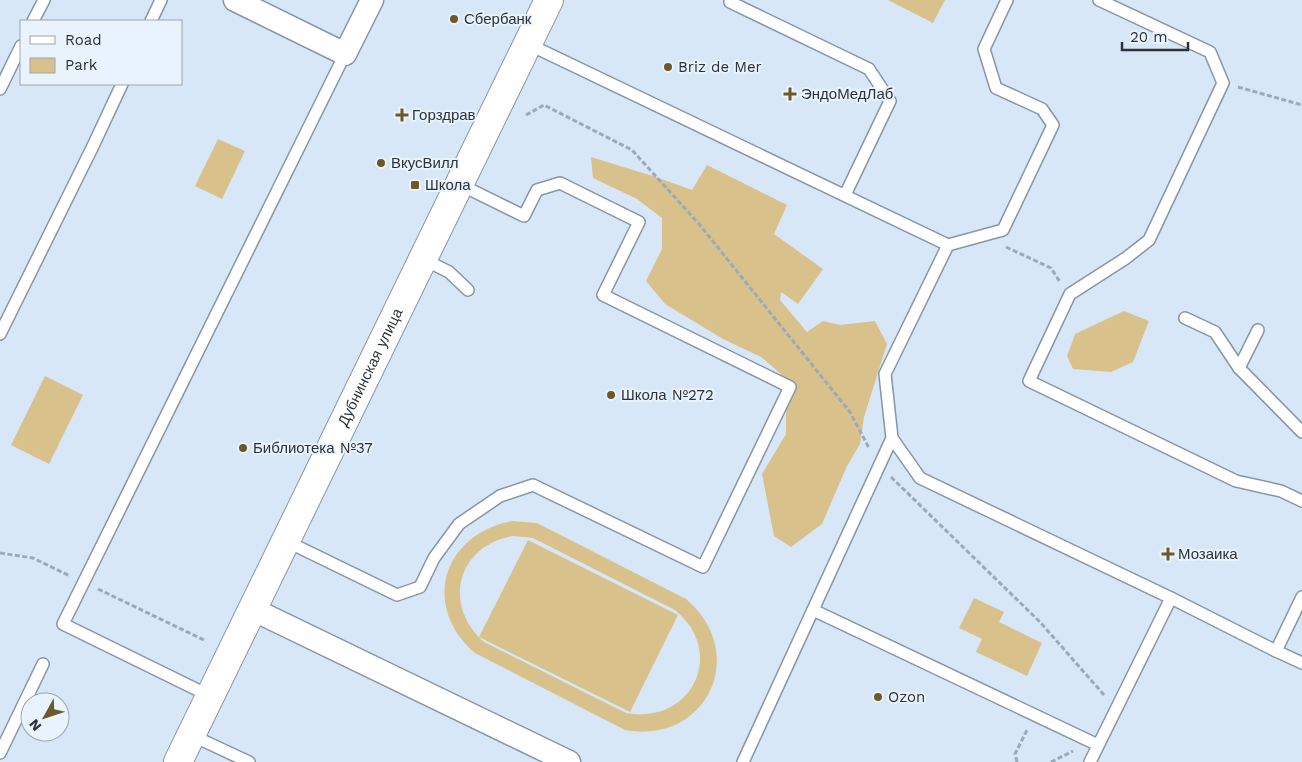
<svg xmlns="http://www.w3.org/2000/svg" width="1302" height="762" viewBox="0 0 1302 762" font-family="'Work Sans',sans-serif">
	<rect width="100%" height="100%" fill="#d7e7f8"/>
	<!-- green -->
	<g fill="#d9c18c" fill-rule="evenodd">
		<path d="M888,0h57l-12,23z"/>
		<path d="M218,139l27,12 -23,48 -27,-13z"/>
		<path d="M591,157l65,20 36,13 15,-25 80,40 -13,29 49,35 -25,35 -17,-12 -1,8 27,32 16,-11 17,4 35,-4 12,23 -23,73 -4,27 -13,22 -25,58 -31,23 -17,-11 -12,-62 24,-40v-38l-5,-22 -20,-17 -38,-18 -58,-35 -19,-23 16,-32v-31l-25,-19 -44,-21z"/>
		<path d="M1124,311l25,10 -16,41 -22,10 -38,-3 -6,-13 8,-22z"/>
		<path d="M45,376l38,19 -34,69 -38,-19z"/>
		<path d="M512,521l25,2 149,76c64,54 21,146 -61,131l-150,-77c-54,-46 -33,-119 37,-132zM513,536l20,2 142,72c52,42 17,115 -49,103l-142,-71c-42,-37 -27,-96 29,-106z"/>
		<path d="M528,540l150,75 -48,97 -151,-75z"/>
		<path d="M974,598l30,14 -5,10 43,21 -15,33 -51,-24 6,-13 -23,-11z"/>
	</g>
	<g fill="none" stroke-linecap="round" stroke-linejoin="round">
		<defs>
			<g id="service">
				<path d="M731,0l-1,2 139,67 21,32 -45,94"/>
				<path d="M1007,0l-23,49 12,39 46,21 11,16 -50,105 -55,15 -63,129 7,64 28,40 251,120 105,53"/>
				<path d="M1099,0l111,52 13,31 -74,157 -23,18 -56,36 -41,87 207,100 45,10 21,10"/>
				<path d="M33,21l11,-21"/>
				<path d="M151,21l10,-21"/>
				<path d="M528,44l420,201"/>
				<path d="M0,89l21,-43"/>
				<path d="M423,259l26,13 19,18"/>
				<path d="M1185,318l30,14 24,36 63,64"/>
				<path d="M0,334l93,-188 29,-62"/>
				<path d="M1239,368l19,-38"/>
				<path d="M286,541l111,54 23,-8 14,-29 25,-34 41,-28 33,-11 170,82 87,-180 -187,-92 36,-73 -79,-39 -23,7 -13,26 -65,-32"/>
				<path d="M1302,597l-26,54 26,12"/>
				<path d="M813,610l285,135"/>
				<path d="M210,696l-147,-72 282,-570"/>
				<path d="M191,735l58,27"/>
				<path d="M0,753l43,-89"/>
				<path d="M743,762l149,-324"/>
				<path d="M1090,762l81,-164"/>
			</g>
			<g id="minor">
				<path d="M235,0l110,54 27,-54"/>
				<path d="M252,609l317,153"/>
			</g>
			<g id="secondary">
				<path id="s1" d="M178,762l371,-762"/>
			</g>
		</defs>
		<!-- service casing -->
		<use href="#service" stroke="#8696a5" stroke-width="14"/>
		<!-- minor casing -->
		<use href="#minor" stroke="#8696a5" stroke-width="25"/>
		<!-- secondary casing -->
		<use href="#secondary" stroke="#8696a5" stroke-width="30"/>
		<!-- path -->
		<g stroke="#9da9b7" stroke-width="3" stroke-dasharray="5 2.5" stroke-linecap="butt">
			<path d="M1238,87l64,18"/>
			<path d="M526,115l18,-10 88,45 67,74 151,188 19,36"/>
			<path d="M1006,247l45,21 9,14"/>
			<path d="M891,477l149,145 65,74"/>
			<path d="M0,553l33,5 37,18"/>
			<path d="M98,589l108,52"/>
			<path d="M1017,762l-2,-8 13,-26"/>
			<path d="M1051,762l22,-11"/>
		</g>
		<!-- service -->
		<use href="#service" stroke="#fff" stroke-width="11"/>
		<!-- minor -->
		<use href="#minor" stroke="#fff" stroke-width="22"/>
		<!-- secondary -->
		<use href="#secondary" stroke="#fff" stroke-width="28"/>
	</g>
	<!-- markers -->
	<g fill="#6d5928" stroke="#e9f3fe" stroke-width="2">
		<circle cx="454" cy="19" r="5"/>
		<circle cx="668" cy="67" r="5"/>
		<path d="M787.5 86.5h5v5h5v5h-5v5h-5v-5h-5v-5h5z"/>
		<path d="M399.5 107.5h5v5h5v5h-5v5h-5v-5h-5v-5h5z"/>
		<circle cx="381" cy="163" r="5"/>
		<rect x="410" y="180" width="10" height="10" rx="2.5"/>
		<circle cx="611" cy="395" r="5"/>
		<circle cx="243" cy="448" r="5"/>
		<path d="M1165.5 546.5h5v5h5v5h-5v5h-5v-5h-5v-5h5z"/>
		<circle cx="878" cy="697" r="5"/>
	</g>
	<g text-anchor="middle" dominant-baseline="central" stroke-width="4" stroke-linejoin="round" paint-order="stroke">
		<!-- poi labels -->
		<g font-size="15" fill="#2c3238" stroke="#e9f3fe" text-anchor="start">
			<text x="464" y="19">Сбербанк</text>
			<text x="678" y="67">Briz de Mer</text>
			<text x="801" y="94">ЭндоМедЛаб</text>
			<text x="412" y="115">Горздрав</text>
			<text x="391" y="163">ВкусВилл</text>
			<text x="425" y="185">Школа</text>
			<text x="621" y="395">Школа №272</text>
			<text x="253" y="448">Библиотека №37</text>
			<text x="1178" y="554">Мозаика</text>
			<text x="888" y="697">Ozon</text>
		</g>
		<!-- street labels -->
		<g font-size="15" fill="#2c3238" stroke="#e9f3fe">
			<text stroke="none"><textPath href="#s1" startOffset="439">Дубнинская улица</textPath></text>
		</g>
	</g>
	<!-- legend -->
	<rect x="20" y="20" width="162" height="65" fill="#e9f3fe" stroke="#9da6af"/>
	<rect x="30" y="36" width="25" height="8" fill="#ffffff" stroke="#9da6af"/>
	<text x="65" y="45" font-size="15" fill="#2c3238">Road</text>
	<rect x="30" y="58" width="25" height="15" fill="#d9c18c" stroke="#9da6af"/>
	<text x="65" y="70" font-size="15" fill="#2c3238">Park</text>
	<!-- north arrow -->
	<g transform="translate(45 717) rotate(230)"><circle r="24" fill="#e9f3fe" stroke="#9da6af"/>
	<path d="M0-4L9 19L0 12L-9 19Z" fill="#6d5928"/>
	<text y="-8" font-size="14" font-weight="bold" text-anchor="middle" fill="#2c3238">N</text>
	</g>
	<!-- scale -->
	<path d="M1122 42v8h66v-8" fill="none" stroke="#2c3238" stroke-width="2.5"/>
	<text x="1130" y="42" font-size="15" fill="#2c3238" stroke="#e9f3fe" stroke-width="4" paint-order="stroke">20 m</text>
</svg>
